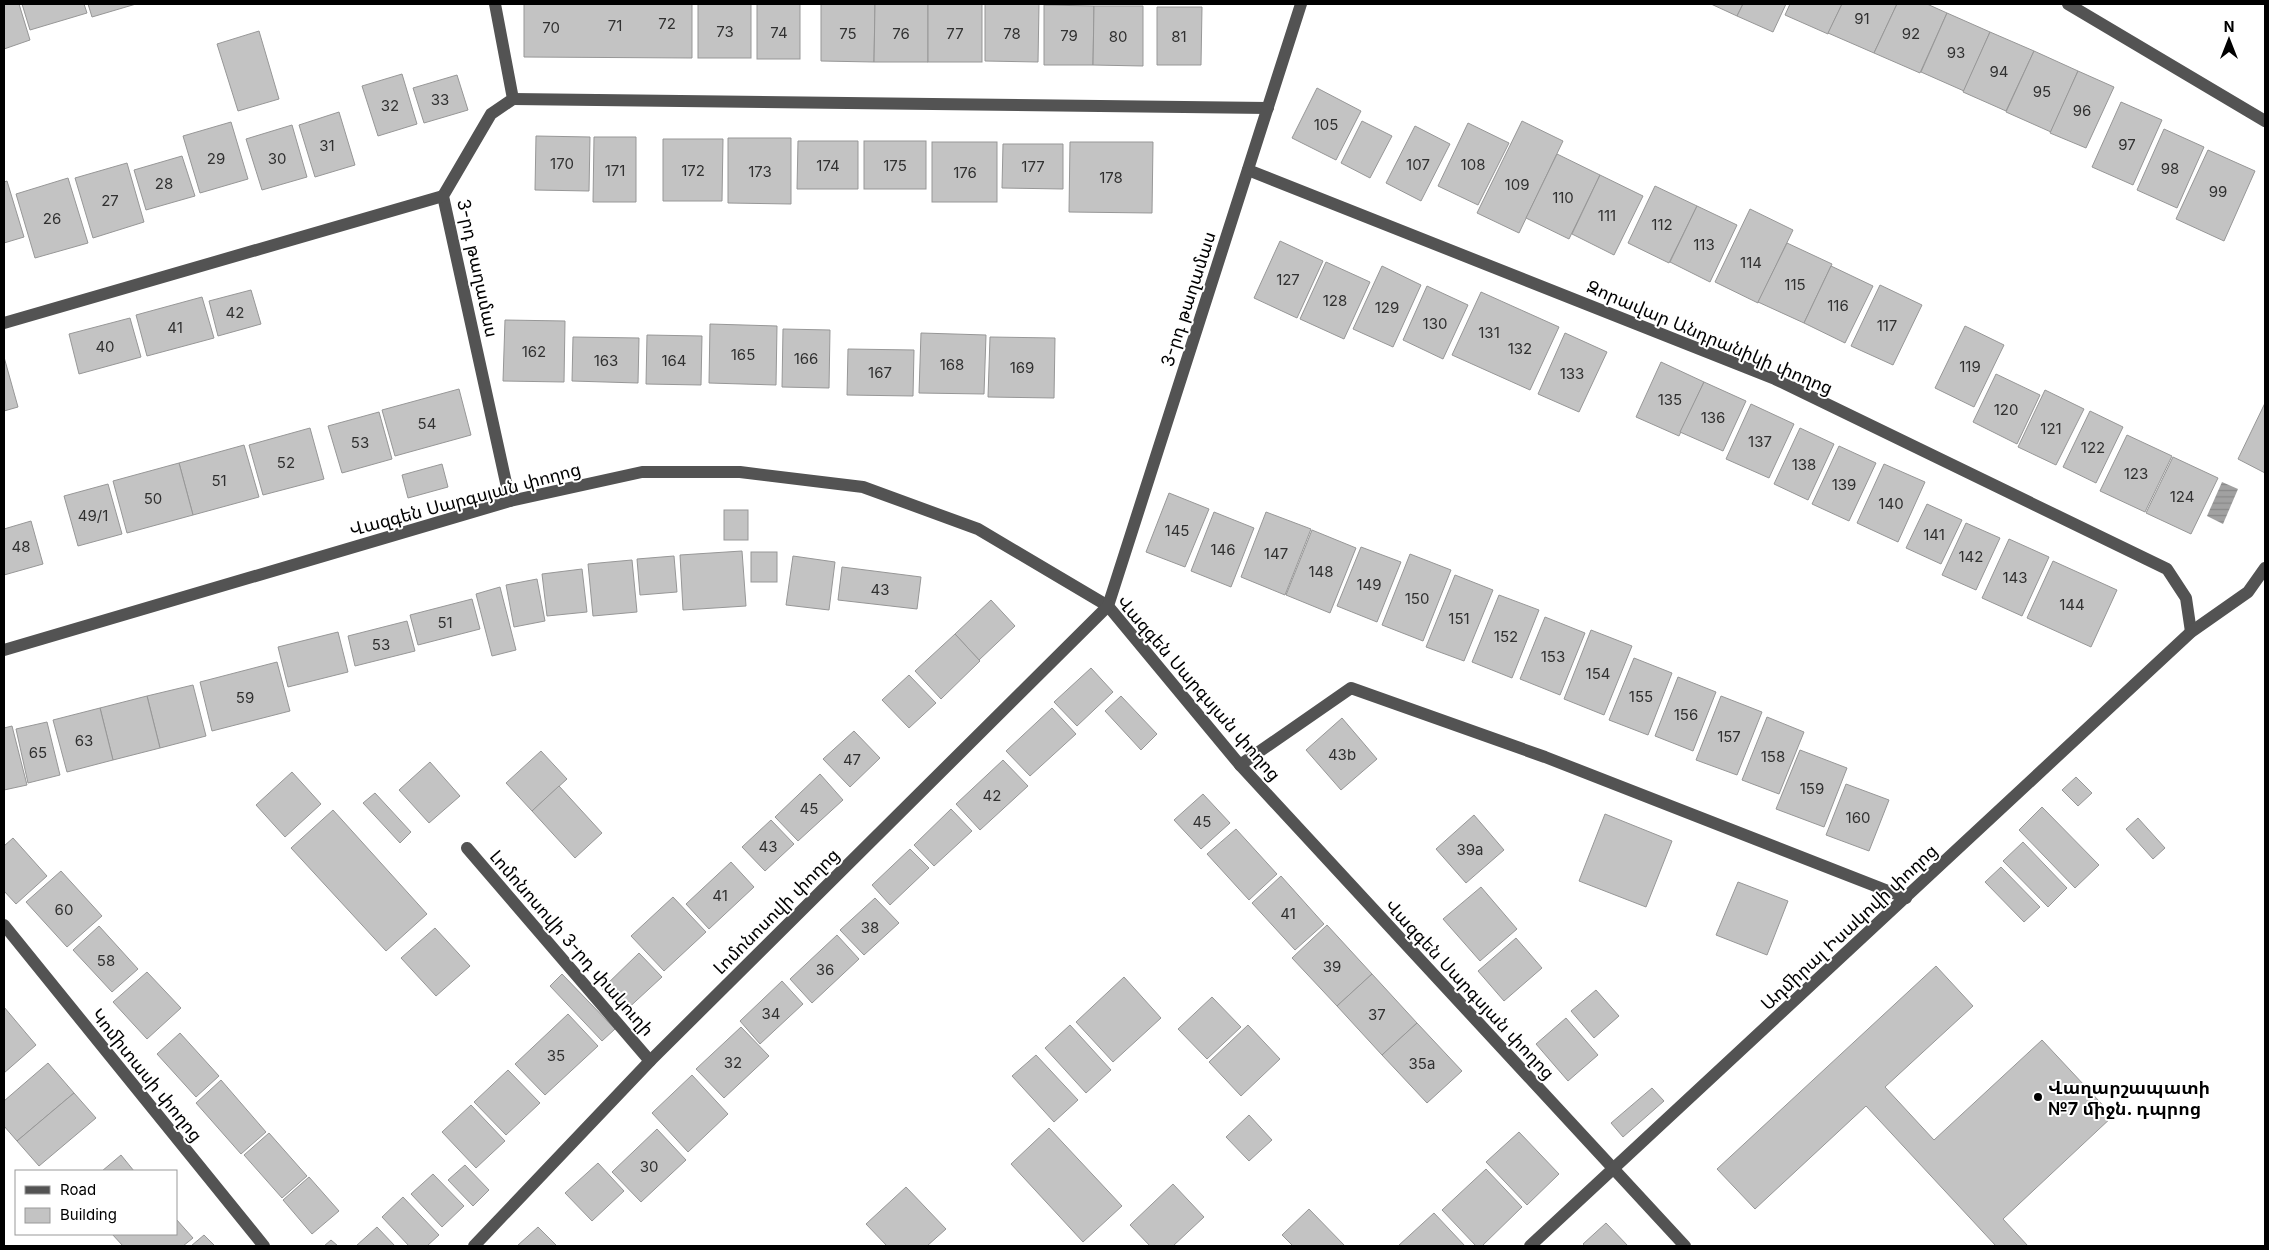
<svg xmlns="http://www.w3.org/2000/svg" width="2269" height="1250" viewBox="0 0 2269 1250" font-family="Inter,'Noto Sans Armenian',sans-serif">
	<defs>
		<pattern id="water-rules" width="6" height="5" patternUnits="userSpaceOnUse" patternTransform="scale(1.25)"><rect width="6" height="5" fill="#a1a1a1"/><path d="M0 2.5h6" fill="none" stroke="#898989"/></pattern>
	</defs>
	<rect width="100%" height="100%" fill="#fff"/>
	<!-- water -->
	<path fill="url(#water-rules)" d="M2222,482l16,7 -15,35 -16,-8z"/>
	<!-- building -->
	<g fill="#c3c3c3" stroke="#979797">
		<path d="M4,4h15l11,36 -26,9z"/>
		<path d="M22,4h62l3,9 -57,17z"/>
		<path d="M88,4h48l-44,13z"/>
		<path d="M524,4h168v54l-168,-1z"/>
		<rect x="698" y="4" width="53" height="54"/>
		<rect x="757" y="4" width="43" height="55"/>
		<path d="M821,4h54l-1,58 -53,-1z"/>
		<path d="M875,4h53v58h-54z"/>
		<rect x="928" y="4" width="54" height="58"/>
		<path d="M985,4h54l-1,58 -53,-1z"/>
		<path d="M1711,4h32l-6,12z"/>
		<path d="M1743,4h43l-13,28 -36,-16z"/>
		<path d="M1790,4h52l-14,30 -43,-19z"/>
		<path d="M1842,4h55l-23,49 -46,-20z"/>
		<path d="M1897,4h30l20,9 -27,60 -46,-20z"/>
		<path d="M1044,5l50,1 -1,59h-49z"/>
		<path d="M1094,6h49v60l-50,-1z"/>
		<path d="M1157,7h45l-1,58h-44z"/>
		<path d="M1947,13l43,19 -26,59 -43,-19z"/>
		<path d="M259,31l20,68 -41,12 -21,-67z"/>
		<path d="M1990,32l44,19 -28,60 -43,-19z"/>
		<path d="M2034,51l44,20 -27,61 -45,-20z"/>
		<path d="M2078,71l36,16 -28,61 -36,-15z"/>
		<path d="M402,74l15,50 -39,12 -16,-50z"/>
		<path d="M457,75l11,35 -44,13 -11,-35z"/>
		<path d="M1317,88l44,23 -25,49 -44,-22z"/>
		<path d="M2121,102l41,18 -29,65 -41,-18z"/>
		<path d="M339,112l16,53 -40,12 -16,-52z"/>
		<path d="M1362,121l30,15 -22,42 -29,-15z"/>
		<path d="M1522,121l41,20 -44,92 -42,-20z"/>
		<path d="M231,122l17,57 -48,14 -17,-57z"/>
		<path d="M1468,123l41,20 -31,62 -40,-19z"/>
		<path d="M292,125l15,52 -45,13 -16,-51z"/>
		<path d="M1415,126l35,18 -29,57 -35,-18z"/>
		<path d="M2164,129l40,18 -27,61 -40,-18z"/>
		<path d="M536,136l54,1 -1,54 -54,-1z"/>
		<path d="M594,137h42v65h-43z"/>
		<path d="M728,138h63v66l-63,-1z"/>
		<path d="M663,139h60l-1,62h-59z"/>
		<path d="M798,141h60v48h-61z"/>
		<rect x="864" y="141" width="62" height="48"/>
		<rect x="932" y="142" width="65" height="60"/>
		<path d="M1070,142h83l-1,71 -83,-1z"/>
		<path d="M1003,144h60v45l-61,-1z"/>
		<path d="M2208,150l47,21 -31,70 -48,-22z"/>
		<path d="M1557,154l43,21 -31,64 -43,-21z"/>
		<path d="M182,156l13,40 -49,14 -12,-40z"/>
		<path d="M127,163l17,59 -51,16 -18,-60z"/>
		<path d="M1600,175l43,21 -29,59 -42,-21z"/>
		<path d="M68,178l20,65 -53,15 -19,-64z"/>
		<path d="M7,181l17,56 -20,6v-61z"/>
		<path d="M1655,186l42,20 -28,57 -41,-20z"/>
		<path d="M1697,206l40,19 -27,57 -40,-20z"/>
		<path d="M1750,209l43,21 -35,73 -43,-21z"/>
		<path d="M1280,241l43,20 -26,57 -43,-20z"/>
		<path d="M1787,243l45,21 -28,59 -46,-21z"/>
		<path d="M1326,262l44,20 -26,57 -44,-20z"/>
		<path d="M1382,266l39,19 -28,62 -40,-18z"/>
		<path d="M1831,266l42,20 -28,57 -41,-20z"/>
		<path d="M1880,285l42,20 -29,60 -42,-19z"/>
		<path d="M1427,286l41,19 -25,54 -40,-19z"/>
		<path d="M251,290l10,34 -43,12 -9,-35z"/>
		<path d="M1481,292l78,35 -29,63 -78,-35z"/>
		<path d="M202,297l12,41 -67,18 -11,-41z"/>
		<path d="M130,318l11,39 -62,17 -10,-40z"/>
		<path d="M505,320l60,1 -1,61 -61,-1z"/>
		<path d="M710,324l67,2 -1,59 -67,-2z"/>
		<path d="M1965,326l39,19 -30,62 -39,-19z"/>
		<path d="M783,329l47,1 -1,58 -47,-1z"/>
		<path d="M921,333l65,2 -2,59 -65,-1z"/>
		<path d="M1565,333l42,19 -28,60 -41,-18z"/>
		<path d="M647,335l55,1 -1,49 -55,-1z"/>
		<path d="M573,337l66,1 -1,45 -66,-2z"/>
		<path d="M990,337l65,1 -1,60 -66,-1z"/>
		<path d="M848,349l66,1 -1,46 -66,-1z"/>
		<path d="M4,357l14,50 -14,4z"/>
		<path d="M1661,362l43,20 -25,54 -43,-19z"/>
		<path d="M1996,374l44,21 -23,49 -44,-22z"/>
		<path d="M1704,382l42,19 -23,50 -43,-19z"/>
		<path d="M459,389l12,46 -76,21 -13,-46z"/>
		<path d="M2045,390l39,19 -28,56 -38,-18z"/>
		<path d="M2265,403v70l-27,-14z"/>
		<path d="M1751,404l43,20 -25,54 -43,-19z"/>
		<path d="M2090,411l33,16 -27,56 -33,-16z"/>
		<path d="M379,412l13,47 -50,14 -14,-47z"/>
		<path d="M310,428l14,51 -61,16 -14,-50z"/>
		<path d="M1800,428l34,16 -26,56 -34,-16z"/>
		<path d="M2127,435l45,21 -27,56 -45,-21z"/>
		<path d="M244,445l15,52 -66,18 -14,-52z"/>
		<path d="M1839,446l37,17 -27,58 -37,-17z"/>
		<path d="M2173,457l45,21 -27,56 -45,-21z"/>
		<path d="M179,463l14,52 -66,18 -14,-52z"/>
		<path d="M442,464l6,23 -40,11 -6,-23z"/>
		<path d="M1884,464l41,18 -27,60 -41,-19z"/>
		<path d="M108,484l14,50 -44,12 -14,-50z"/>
		<path d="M1169,493l40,16 -24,58 -39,-15z"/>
		<path d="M1927,504l35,16 -21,44 -35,-16z"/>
		<rect x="724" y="510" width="24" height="30"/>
		<path d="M1214,512l40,16 -23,59 -40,-16z"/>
		<path d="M1266,512l45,17 -26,66 -44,-18z"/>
		<path d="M31,521l12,43 -39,11v-46z"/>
		<path d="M1966,523l34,15 -24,52 -34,-15z"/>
		<path d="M1312,530l44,18 -26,65 -44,-18z"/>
		<path d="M2009,539l40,18 -27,59 -40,-18z"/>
		<path d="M1361,547l40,15 -24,60 -40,-16z"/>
		<path d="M742,551l4,55 -63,4 -3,-55z"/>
		<rect x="751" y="552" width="26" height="30"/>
		<path d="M1410,554l41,16 -28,71 -41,-16z"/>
		<path d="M674,556l3,36 -37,3 -3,-36z"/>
		<path d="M793,556l42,6 -6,48 -43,-5z"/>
		<path d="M632,560l5,52 -44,4 -5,-52z"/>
		<path d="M2053,561l64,29 -26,57 -64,-29z"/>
		<path d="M842,567l79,10 -4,32 -79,-9z"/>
		<path d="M582,569l5,43 -40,4 -5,-42z"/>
		<path d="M1455,575l38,15 -29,71 -38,-14z"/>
		<path d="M537,579l8,42 -31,6 -8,-42z"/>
		<path d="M500,587l16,63 -24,6 -16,-62z"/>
		<path d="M1499,595l40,15 -27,68 -40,-16z"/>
		<path d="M472,599l8,30 -62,16 -8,-30z"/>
		<path d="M991,600l24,26 -36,34 -24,-26z"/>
		<path d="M1545,617l40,16 -25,62 -40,-16z"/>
		<path d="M407,621l8,30 -60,15 -7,-30z"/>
		<path d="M1591,630l41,16 -28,69 -40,-16z"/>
		<path d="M338,632l10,40 -60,15 -10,-40z"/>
		<path d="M955,634l25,27 -39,38 -26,-28z"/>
		<path d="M1634,658l38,15 -24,62 -39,-15z"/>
		<path d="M277,662l13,49 -78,20 -12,-49z"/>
		<path d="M1091,668l22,24 -36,34 -23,-24z"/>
		<path d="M909,675l27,28 -27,25 -27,-28z"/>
		<path d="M1678,677l38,15 -23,59 -38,-15z"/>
		<path d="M193,685l13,51 -46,12 -13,-52z"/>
		<path d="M147,696l13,52 -47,12 -13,-52z"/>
		<path d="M1121,696l36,38 -16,16 -36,-39z"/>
		<path d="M1721,696l41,16 -25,63 -41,-15z"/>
		<path d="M100,708l13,52 -46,12 -14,-52z"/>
		<path d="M1052,708l24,26 -46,42 -24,-25z"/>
		<path d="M1767,717l37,15 -25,62 -37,-14z"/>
		<path d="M1342,718l35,41 -36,31 -35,-40z"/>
		<path d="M47,722l13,53 -32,8 -12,-54z"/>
		<path d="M12,726l15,59 -23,5v-62z"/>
		<path d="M854,731l26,27 -30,29 -27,-28z"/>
		<path d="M1800,750l47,18 -23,59 -48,-18z"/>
		<path d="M541,751l26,28 -35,32 -26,-28z"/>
		<path d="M1003,760l25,26 -48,44 -24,-26z"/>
		<path d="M430,762l30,34 -31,27 -30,-33z"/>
		<path d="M292,772l29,32 -36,33 -29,-32z"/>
		<path d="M820,774l23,26 -45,41 -23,-24z"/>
		<path d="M2076,777l16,16 -14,13 -16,-16z"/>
		<path d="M1846,784l43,16 -20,51 -43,-16z"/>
		<path d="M559,786l43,47 -27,25 -43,-47z"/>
		<path d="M375,793l36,39 -11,11 -37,-40z"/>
		<path d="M1203,794l27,29 -29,26 -27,-29z"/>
		<path d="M2042,807l57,58 -24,23 -56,-58z"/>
		<path d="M951,809l21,22 -38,35 -20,-21z"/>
		<path d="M333,810l94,104 -41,37 -95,-103z"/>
		<path d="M1605,814l67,27 -26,66 -67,-26z"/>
		<path d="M1474,815l30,35 -38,33 -30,-34z"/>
		<path d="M2138,818l27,30 -12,11 -27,-30z"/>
		<path d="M771,820l23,24 -29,27 -23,-24z"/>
		<path d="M1236,829l41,45 -28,26 -42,-46z"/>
		<path d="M13,838l34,38 -31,28 -12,-13v-45z"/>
		<path d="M2023,842l44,46 -19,19 -45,-46z"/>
		<path d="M910,849l19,19 -39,37 -18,-20z"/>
		<path d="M731,862l23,25 -45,42 -23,-25z"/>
		<path d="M2001,867l39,40 -16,15 -39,-40z"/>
		<path d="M61,871l41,45 -35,31 -41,-45z"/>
		<path d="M1281,876l43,48 -29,26 -43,-47z"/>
		<path d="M1738,882l50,19 -21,54 -51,-20z"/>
		<path d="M1481,887l36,42 -37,32 -37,-42z"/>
		<path d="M673,897l33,35 -42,39 -33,-35z"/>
		<path d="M875,898l24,25 -35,32 -24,-25z"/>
		<path d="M1327,925l45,49 -35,32 -45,-48z"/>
		<path d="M99,926l39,43 -26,23 -39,-42z"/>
		<path d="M435,928l35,38 -34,30 -35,-38z"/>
		<path d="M837,935l22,24 -47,44 -22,-24z"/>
		<path d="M1516,938l26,30 -38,33 -26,-30z"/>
		<path d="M639,953l23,24 -38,35 -22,-23z"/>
		<path d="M1936,966l37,40 -88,81 49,53 108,-100 71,76 -110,103 25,27h-32l-130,-140 -111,103 -38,-40z"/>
		<path d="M147,972l34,36 -34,31 -34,-37z"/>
		<path d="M562,974l53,55 -13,12 -52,-55z"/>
		<path d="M1372,974l45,49 -35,32 -45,-49z"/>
		<path d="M1124,977l37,41 -48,44 -37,-40z"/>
		<path d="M782,981l21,23 -43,40 -20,-23z"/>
		<path d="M1596,990l23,26 -25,22 -23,-27z"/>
		<path d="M1212,997l29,30 -34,32 -29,-30z"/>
		<path d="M4,1007l32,38 -32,28z"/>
		<path d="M568,1014l30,32 -53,49 -30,-31z"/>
		<path d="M1566,1018l32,37 -30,26 -32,-37z"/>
		<path d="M1417,1023l45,48 -35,32 -45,-48z"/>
		<path d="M1070,1025l41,45 -25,23 -41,-45z"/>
		<path d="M1248,1025l32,34 -39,37 -32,-34z"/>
		<path d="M741,1027l28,29 -45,42 -28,-29z"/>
		<path d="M180,1033l39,43 -23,21 -39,-43z"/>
		<path d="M1036,1055l42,45 -24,22 -42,-46z"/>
		<path d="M48,1063l26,30 -57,48 -13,-15v-25z"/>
		<path d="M508,1070l32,33 -34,32 -32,-33z"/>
		<path d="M692,1075l36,39 -40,38 -36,-39z"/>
		<path d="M221,1080l45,52 -25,22 -45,-51z"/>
		<path d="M1652,1088l12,13 -41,36 -12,-14z"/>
		<path d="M74,1093l22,25 -57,48 -22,-25z"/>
		<path d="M471,1105l34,36 -29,27 -34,-36z"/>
		<path d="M1249,1115l23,25 -23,21 -23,-24z"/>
		<path d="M1049,1128l73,78 -39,36 -72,-78z"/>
		<path d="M657,1129l29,31 -45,42 -29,-30z"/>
		<path d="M1519,1132l40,42 -32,31 -41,-43z"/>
		<path d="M269,1133l38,43 -25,22 -38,-43z"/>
		<path d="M121,1155l13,16h-32z"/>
		<path d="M598,1163l26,28 -32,30 -27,-28z"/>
		<path d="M465,1165l24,25 -16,16 -25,-26z"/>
		<path d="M1486,1169l36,38 -40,39h-6l-34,-36z"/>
		<path d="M433,1174l31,32 -22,21 -31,-33z"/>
		<path d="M309,1177l30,34 -27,23 -29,-34z"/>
		<path d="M1173,1184l31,33 -31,29h-23l-20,-21z"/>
		<path d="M906,1187l40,42 -19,17h-40l-21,-22z"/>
		<path d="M403,1197l36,38 -12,11h-18l-27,-29z"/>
		<path d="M1309,1209l36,37h-52l-11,-11z"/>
		<path d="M1434,1213l31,33h-67z"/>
		<path d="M176,1219l17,19 -10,8h-60l-11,-12h64z"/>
		<path d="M1606,1223l22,23h-43l-2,-2z"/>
		<path d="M377,1227l18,19h-39z"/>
		<path d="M538,1227l19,19h-40z"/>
		<path d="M204,1235l11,11h-24z"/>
		<path d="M331,1240l7,6h-14z"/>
	</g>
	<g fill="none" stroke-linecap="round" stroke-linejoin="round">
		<!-- minor -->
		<g stroke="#535353" stroke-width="12">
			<path d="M495,4l18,95 -22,15 -48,82 67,305"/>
			<path d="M2068,4l197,117"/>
			<path d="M513,99l755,9"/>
			<path d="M1248,170l527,209 392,190 19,29 5,34"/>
			<path d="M4,323l439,-127"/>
			<path d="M4,650l506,-149 132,-29h98l123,15 115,42 130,77 132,159 445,481"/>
			<path d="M1240,765l111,-77 194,69 361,141"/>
			<path d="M467,848l183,213"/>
			<path d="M4,925l260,321"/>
			<path d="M474,1246l176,-185 458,-455 193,-602"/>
			<path d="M1530,1246l661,-614 57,-40 17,-24"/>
		</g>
	</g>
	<!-- markers -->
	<circle fill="#000" stroke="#fff" stroke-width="2" cx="2038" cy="1097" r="5"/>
	<g text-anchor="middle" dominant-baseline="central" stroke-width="4" stroke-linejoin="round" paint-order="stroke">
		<!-- number labels -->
		<g font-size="15" fill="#313131">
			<text x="1862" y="18">91</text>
			<text x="667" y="23">72</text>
			<text x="615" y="25">71</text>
			<text x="551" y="27">70</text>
			<text x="725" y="31">73</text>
			<text x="779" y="32">74</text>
			<text x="848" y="33">75</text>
			<text x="901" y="33">76</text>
			<text x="955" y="33">77</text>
			<text x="1012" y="33">78</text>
			<text x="1911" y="33">92</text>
			<text x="1069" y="35">79</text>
			<text x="1118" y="36">80</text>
			<text x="1179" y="36">81</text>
			<text x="1956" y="52">93</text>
			<text x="1999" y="71">94</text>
			<text x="2042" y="91">95</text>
			<text x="440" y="99">33</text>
			<text x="390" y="105">32</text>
			<text x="2082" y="110">96</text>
			<text x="1326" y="124">105</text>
			<text x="2127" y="144">97</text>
			<text x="327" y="145">31</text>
			<text x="216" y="158">29</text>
			<text x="277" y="158">30</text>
			<text x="562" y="163">170</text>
			<text x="1418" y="164">107</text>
			<text x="1473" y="164">108</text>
			<text x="828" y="165">174</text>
			<text x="895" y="165">175</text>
			<text x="1033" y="166">177</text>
			<text x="2170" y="168">98</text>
			<text x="615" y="170">171</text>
			<text x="693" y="170">172</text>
			<text x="760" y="171">173</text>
			<text x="965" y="172">176</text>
			<text x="1111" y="177">178</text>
			<text x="164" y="183">28</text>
			<text x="1517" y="184">109</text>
			<text x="2218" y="191">99</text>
			<text x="1563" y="197">110</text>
			<text x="110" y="200">27</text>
			<text x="1607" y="215">111</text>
			<text x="52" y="218">26</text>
			<text x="1662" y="224">112</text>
			<text x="1704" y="244">113</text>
			<text x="1751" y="262">114</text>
			<text x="1288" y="279">127</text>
			<text x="1795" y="284">115</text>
			<text x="1335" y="300">128</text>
			<text x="1838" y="305">116</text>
			<text x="1387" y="307">129</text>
			<text x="235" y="312">42</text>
			<text x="1435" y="323">130</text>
			<text x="1887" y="325">117</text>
			<text x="175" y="327">41</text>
			<text x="1489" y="332">131</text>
			<text x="105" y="346">40</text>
			<text x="1520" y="348">132</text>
			<text x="534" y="351">162</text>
			<text x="743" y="354">165</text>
			<text x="806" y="358">166</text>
			<text x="606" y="360">163</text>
			<text x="674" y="360">164</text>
			<text x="952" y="364">168</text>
			<text x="1970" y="366">119</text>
			<text x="1022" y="367">169</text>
			<text x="880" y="372">167</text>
			<text x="1572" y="373">133</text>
			<text x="1670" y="399">135</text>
			<text x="2006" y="409">120</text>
			<text x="1713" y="417">136</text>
			<text x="427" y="423">54</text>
			<text x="2051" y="428">121</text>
			<text x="1760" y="441">137</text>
			<text x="360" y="442">53</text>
			<text x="2093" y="447">122</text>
			<text x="286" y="462">52</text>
			<text x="1804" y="464">138</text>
			<text x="2136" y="473">123</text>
			<text x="219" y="480">51</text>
			<text x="1844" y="484">139</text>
			<text x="2182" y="496">124</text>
			<text x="153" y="498">50</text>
			<text x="1891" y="503">140</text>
			<text x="93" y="515">49/1</text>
			<text x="1177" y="530">145</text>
			<text x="1934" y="534">141</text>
			<text x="21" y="546">48</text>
			<text x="1223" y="549">146</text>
			<text x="1276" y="553">147</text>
			<text x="1971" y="556">142</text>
			<text x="1321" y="571">148</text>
			<text x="2015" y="577">143</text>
			<text x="1369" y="584">149</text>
			<text x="880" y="589">43</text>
			<text x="1417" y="598">150</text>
			<text x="2072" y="604">144</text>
			<text x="1459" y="618">151</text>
			<text x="445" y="622">51</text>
			<text x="1506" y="636">152</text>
			<text x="381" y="644">53</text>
			<text x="1553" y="656">153</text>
			<text x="1598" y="673">154</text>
			<text x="1641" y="696">155</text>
			<text x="245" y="697">59</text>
			<text x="1686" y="714">156</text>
			<text x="1729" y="736">157</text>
			<text x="84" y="740">63</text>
			<text x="38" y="752">65</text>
			<text x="1342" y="754">43b</text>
			<text x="1773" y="756">158</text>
			<text x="852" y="759">47</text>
			<text x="1812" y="788">159</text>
			<text x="992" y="795">42</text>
			<text x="809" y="808">45</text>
			<text x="1858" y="817">160</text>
			<text x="1202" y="821">45</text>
			<text x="768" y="846">43</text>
			<text x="1470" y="849">39a</text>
			<text x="720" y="895">41</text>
			<text x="64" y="909">60</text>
			<text x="1288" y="913">41</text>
			<text x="870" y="927">38</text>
			<text x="106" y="960">58</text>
			<text x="1332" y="966">39</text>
			<text x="825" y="969">36</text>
			<text x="771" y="1013">34</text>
			<text x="1377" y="1014">37</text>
			<text x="556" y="1055">35</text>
			<text x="733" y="1062">32</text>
			<text x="1422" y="1063">35а</text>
			<text x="649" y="1166">30</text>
		</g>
		<!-- street labels -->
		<g font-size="18" fill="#000" stroke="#fff">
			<text transform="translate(478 268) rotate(78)">3-րդ թաղամաս</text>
			<text transform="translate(1188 299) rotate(-72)">3-րդ թաղամաս</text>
			<text transform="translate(1710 337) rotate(23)">Զորավար Անդրանիկի փողոց</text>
			<text transform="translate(465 499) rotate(-15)">Վազգեն Սարգսյան փողոց</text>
			<text transform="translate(1199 688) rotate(49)">Վազգեն Սարգսյան փողոց</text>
			<text transform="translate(776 911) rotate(-45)">Լոմոնոսովի փողոց</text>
			<text transform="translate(1849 927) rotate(-43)">Ադմիրալ Իսակովի փողոց</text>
			<text transform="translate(572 943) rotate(49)">Լոմոնոսովի 3-րդ փակուղի</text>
			<text transform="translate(1470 989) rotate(47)">Վազգեն Սարգսյան փողոց</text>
			<text transform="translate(147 1075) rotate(51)">Կոմիտասի փողոց</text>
		</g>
		<!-- poi labels -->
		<g font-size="18" font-weight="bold" fill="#000" stroke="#fff" text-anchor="start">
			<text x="2048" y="1087">Վաղարշապատի<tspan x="2048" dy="21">№7 միջն. դպրոց</tspan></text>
		</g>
	</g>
	<!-- border -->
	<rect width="2269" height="1250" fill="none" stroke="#000000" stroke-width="10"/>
	<!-- legend -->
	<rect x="15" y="1170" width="162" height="65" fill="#ffffff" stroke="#999999"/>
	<rect x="25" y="1186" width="25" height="8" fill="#535353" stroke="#999999"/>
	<text x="60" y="1195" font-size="15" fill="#000000">Road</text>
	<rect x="25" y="1208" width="25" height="15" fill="#c3c3c3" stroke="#999999"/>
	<text x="60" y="1220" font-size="15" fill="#000000">Building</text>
	<!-- north arrow -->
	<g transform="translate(2229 40)" stroke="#ffffff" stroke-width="4" paint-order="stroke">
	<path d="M0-4L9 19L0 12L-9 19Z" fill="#000000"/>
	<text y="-8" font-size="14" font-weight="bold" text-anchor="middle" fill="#000000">N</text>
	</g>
</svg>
